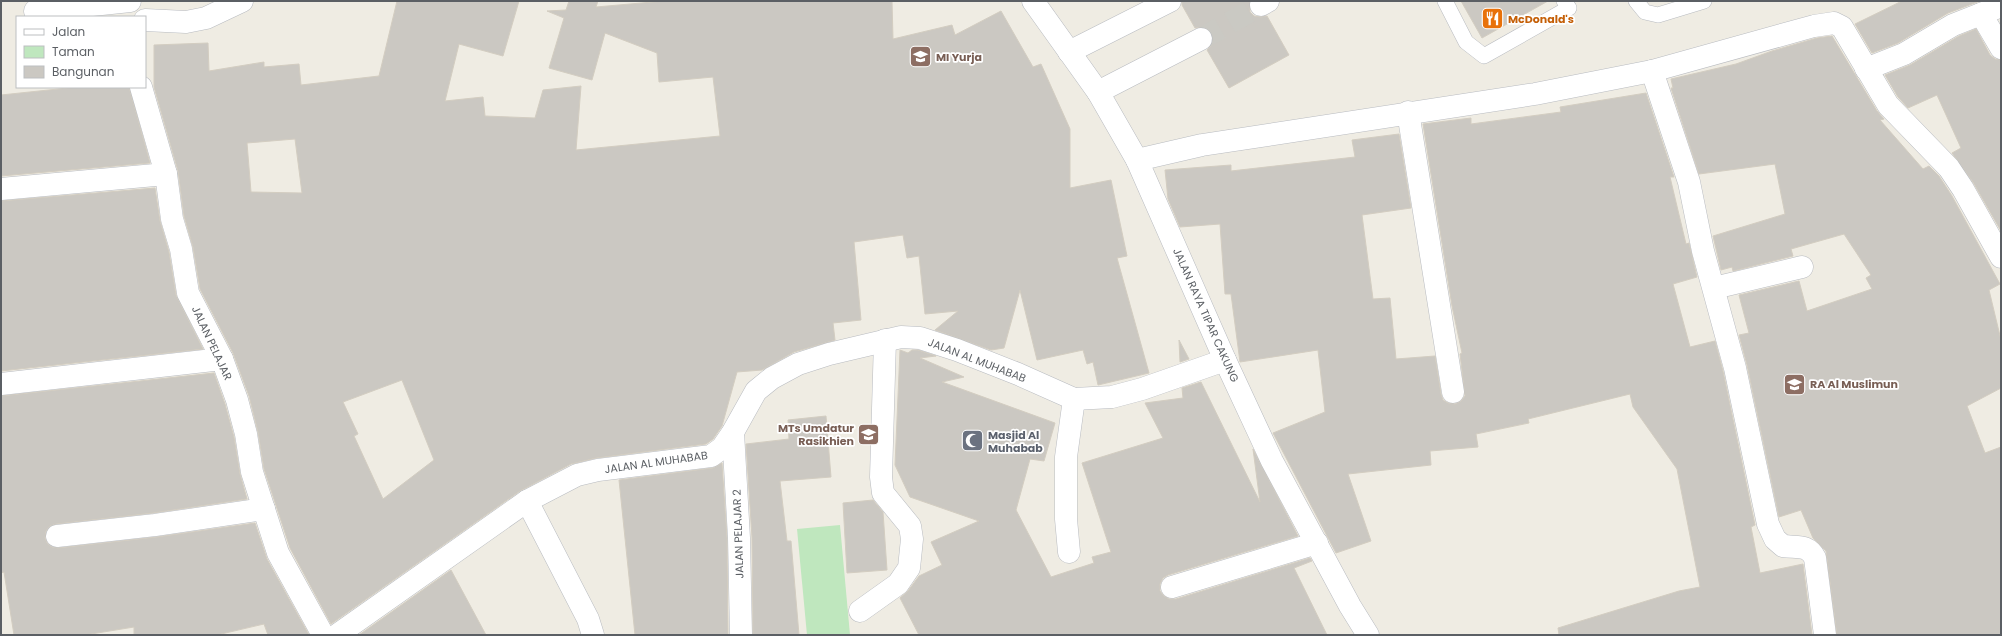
<svg xmlns="http://www.w3.org/2000/svg" width="2002" height="636" viewBox="0 0 2002 636" font-family="Poppins,sans-serif">
	<rect width="100%" height="100%" fill="#efece3"/>
	<!-- green -->
	<path fill="#bfe7be" d="M840,525l10,110h-43l-10,-106z"/>
	<!-- building -->
	<g fill="#cbc8c2" stroke="#d3cdc1" fill-rule="evenodd">
		<path d="M397,1h122l-16,55 -44,-12 -14,57 38,-4 2,19 50,2 8,-28 38,-4 -5,64 144,-14 -7,-59 -54,5 -2,-29 -52,-20 -13,47 -43,-12 15,-50 -17,-7 19,-1 3,-9h29l-2,6 68,-6h228l1,38 59,-14 3,10 46,-24 32,56 8,-3 29,65v59l41,-8 16,76 -10,2 32,115 -51,12 -5,-23 -6,2 -4,-14 -46,10 -17,-70 -16,58 -13,2 -56,-20 23,-19 -33,3 -6,-58 -12,2 -4,-23 -49,7 7,78 -28,3 2,17 -41,12 -32,18 -25,2 -15,54 -9,13 -7,5 -110,14 -25,6 -51,27 -189,133 -41,-76 -26,-79 -6,-37 -9,-36 -16,-43 -33,-64 -7,-42 -9,-31 -6,-45 -24,-84v-42l54,-2 1,28 55,-9v5l35,-3 2,21 78,-9zM295,139l7,54 -51,-1 -4,-49zM402,380l32,80 -51,39 -29,-63 4,-2 -15,-32z"/>
		<path d="M1182,1h68v11l4,4 7,1 6,-1 22,39 -60,33 -22,-38 4,-4 2,-6 -1,-7 -5,-5 -5,-1 -7,1 -13,-23z"/>
		<path d="M1461,1h87l-66,37z"/>
		<path d="M1902,1h78l-32,12 -50,30 -26,10 -17,-29z"/>
		<path d="M1976,29l14,26 5,4 6,1v171l-28,-49 -21,-29 9,-5 -24,-53 -29,13 -10,-11 -13,-22 25,-10 49,-29z"/>
		<path d="M1832,36l45,75 7,8 -4,1 43,49 6,-3 10,10 13,20 48,88 -11,6 12,50v48l-34,18 18,47 16,-6v188h-164l-11,-84 -13,-13 -12,-28 -22,7 -32,-152 -8,-30 10,-2 -10,-38 60,-14 8,30 65,-22 -6,-11 5,-3 -27,-41 -53,15 2,7 -60,15 -1,-4 -11,3 -8,-34 72,-22 -10,-50 -76,10 -28,-86h2l-2,-9 65,-15 36,-13 45,-13z"/>
		<path d="M77,87h52l21,76 -149,13v-81z"/>
		<path d="M1646,93l28,84h-4l16,67 3,-1 8,34 -24,7 17,63 25,-6 8,30 32,154 -4,2 9,46 43,-9 9,71h-253l-1,-7 121,-37 21,-4 -23,-118 -44,-62 -3,-13 -102,25 1,4 -53,11 2,13 -48,4 1,14 -83,9 23,67 -35,12 -63,-120 52,-21 -7,-62 -78,12 -9,-68h-6l-5,-70 -40,3 -12,-28 -3,-29 66,-5v6l124,-14 -3,-17 47,-6 12,74 -49,7 11,84 17,-1 6,61 39,-3 6,38 2,6 5,3 7,1 6,-3 4,-5 -5,-42 2,-1 -10,-47 -29,-182 48,-6v6l90,-12 -1,-5z"/>
		<path d="M155,188l5,33 9,31 7,43 27,54 -202,22v-170z"/>
		<path d="M1179,340l10,19 -9,3z"/>
		<path d="M900,350l8,3 4,-3h6l18,6 -16,2 44,19 -22,5 113,41 -11,38 -14,-2 -14,51 35,67 43,-14 -2,-6 19,-5 -29,-89 81,-25 -18,-35 38,-5 -1,-10 19,-6 59,120 -7,-53 45,87 -130,39 -5,3 -3,6v7l4,5 5,3h7l134,-41 2,3 -18,7 33,67h-408l-19,-37 8,-7 11,-15 23,-11 -11,-23 48,-21 -69,-24 -15,-32z"/>
		<path d="M214,373l11,31 9,33 6,37 7,25 -94,14 -97,11 -6,2 -4,5 -1,7 2,5 5,4 6,1 99,-11 98,-14 12,36 42,76h-41l-4,-11 -47,11h-83v-8l-49,8h-71l-10,-63 -3,1v-177z"/>
		<path d="M826,416l5,61 -51,4 7,60h4l8,94h-46l-1,-97 -6,-94 43,-5 -1,-19z"/>
		<path d="M722,463l5,75 1,97h-93l-16,-155 94,-12z"/>
		<path d="M873,500l10,12 4,58 -40,3 -4,-70z"/>
		<path d="M451,570l35,65h-127z"/>
	</g>
	<g fill="none" stroke-linecap="round" stroke-linejoin="round">
		<!-- tertiary-tunnel -->
		<path stroke="#cac9c3" stroke-width="22" stroke-dasharray="22 11" stroke-linecap="butt" d="M1201,39l60,-34"/>
		<defs>
			<g id="service">
				<path d="M1445,1l21,41 18,14 85,-48 -5,-7"/>
				<path d="M1636,1l9,11 13,3 46,-14"/>
			</g>
			<g id="minor">
				<path d="M35,11l95,-10"/>
				<path d="M1981,14l20,34"/>
				<path d="M145,20l41,2 20,-4 36,-17"/>
				<path d="M1866,69l38,-15 49,-29 48,-19"/>
				<path d="M1652,71l37,111 14,69 32,117 33,156 7,15 8,7c14,2 25,-2 32,12l10,77"/>
				<path d="M141,87l25,87 6,45 9,30 7,44 34,66 15,41 9,34 6,38 26,81 45,82"/>
				<path d="M1408,112l45,280"/>
				<path d="M1137,160l65,-15 333,-51 117,-23 162,-45 20,-3 8,4 46,78 61,63 14,21 38,68"/>
				<path d="M1,189l165,-15"/>
				<path d="M1714,288l88,-21"/>
				<path d="M1,384l221,-25"/>
				<path d="M733,432l6,106 2,97"/>
				<path d="M527,501l61,118 5,16"/>
				<path d="M57,536l98,-11 109,-16"/>
				<path d="M1069,552l-3,-33v-62l8,-58"/>
				<path d="M1172,587l145,-44"/>
				<path d="M860,611l38,-27 11,-16 3,-29 -2,-13 -27,-33 -2,-16 4,-137"/>
				<path d="M337,635l190,-134 50,-26 21,-5 113,-14 11,-8 11,-16 23,-41 16,-13 26,-14 31,-10 72,-17 19,1 37,12 61,24 56,25 38,-2 30,-8 83,-29"/>
			</g>
			<g id="tertiary">
				<path d="M1033,1l65,91 39,68 88,200 47,101 78,145 18,29"/>
				<path d="M1261,5l7,-4"/>
				<path d="M1069,52l101,-51"/>
				<path d="M1098,92l103,-53"/>
			</g>
		</defs>
		<!-- service casing -->
		<use href="#service" stroke="#b8bbc0" stroke-width="16"/>
		<!-- minor casing -->
		<use href="#minor" stroke="#b8bbc0" stroke-width="23"/>
		<!-- tertiary casing -->
		<use href="#tertiary" stroke="#b8bbc0" stroke-width="23"/>
		<!-- service -->
		<use href="#service" stroke="#fff" stroke-width="15"/>
		<!-- minor -->
		<use href="#minor" stroke="#fff" stroke-width="22"/>
		<!-- tertiary -->
		<use href="#tertiary" stroke="#fff" stroke-width="22"/>
	</g>
	<!-- icons -->
	<defs>
		<symbol id="restaurant-square" viewBox="-11 -11 22 22"><rect x="-9" y="-9" width="18" height="18" rx="4" fill="#e8710a" stroke="#fff"/><path d="M-5-6h1v4h1v-4h1v4h1v-4h1v5L-1.5 .5V6h-2V.5L-5-1ZM5-6V6H3V1.5H1.5Q1.5-4 5-6Z" fill="#fff"/></symbol>
		<symbol id="school-square" viewBox="-11 -11 22 22"><rect x="-9" y="-9" width="18" height="18" rx="4" fill="#8d6e63" stroke="#fff"/><path d="M0-5L7-2L0 1L-7-2ZM-4 1L0 2.5L4 1V4Q0 6-4 4Z" fill="#fff"/></symbol>
		<symbol id="mosque-square" viewBox="-11 -11 22 22"><rect x="-9" y="-9" width="18" height="18" rx="4" fill="#6b7280" stroke="#fff"/><path d="M3.5-4.9A6 6 0 1 0 3.5 4.9A5 5 0 1 1 3.5-4.9Z" fill="#fff"/></symbol>
	</defs>
	<g fill-rule="evenodd">
		<use href="#restaurant-square" x="1480" y="6" width="25" height="25"/>
		<use href="#school-square" x="908" y="44" width="25" height="25"/>
		<use href="#school-square" x="1782" y="372" width="25" height="25"/>
		<use href="#school-square" x="856" y="422" width="25" height="25"/>
		<use href="#mosque-square" x="960" y="428" width="25" height="25"/>
	</g>
	<g text-anchor="middle" dominant-baseline="central" stroke-width="3.5" stroke-linejoin="round" paint-order="stroke">
		<!-- food labels -->
		<g font-size="11" font-weight="bold" fill="#c56008" stroke="#fff" text-anchor="start">
			<text x="1508" y="19">McDonald's</text>
		</g>
		<!-- education labels -->
		<g font-size="11" font-weight="bold" fill="#785e54" stroke="#fff" text-anchor="start">
			<text x="936" y="57">MI Yurja</text>
			<text x="1810" y="384">RA Al Muslimun</text>
			<text x="854" y="428" text-anchor="end">MTs Umdatur<tspan x="854" dy="13">Rasikhien</tspan></text>
		</g>
		<!-- street labels -->
		<g font-size="11" fill="#5b5f64" stroke="#fff">
			<text transform="translate(1206 315) rotate(66)">JALAN RAYA TIPAR CAKUNG</text>
			<text transform="translate(212 343) rotate(65)">JALAN PELAJAR</text>
			<text transform="translate(977 360) rotate(21)">JALAN AL MUHABAB</text>
			<text transform="translate(656 462) rotate(-8)">JALAN AL MUHABAB</text>
			<text transform="translate(738 534) rotate(-92)">JALAN PELAJAR 2</text>
		</g>
		<!-- worship labels -->
		<g font-size="11" font-weight="bold" fill="#5b616d" stroke="#fff" text-anchor="start">
			<text x="988" y="435">Masjid Al<tspan x="988" dy="13">Muhabab</tspan></text>
		</g>
	</g>
	<!-- border -->
	<rect width="2002" height="636" fill="none" stroke="#5b5f64" stroke-width="4"/>
	<!-- legend -->
	<rect x="16" y="16" width="130" height="72" fill="#ffffff" stroke="#bdbfc1"/>
	<rect x="24" y="29" width="20" height="6" fill="#ffffff" stroke="#bdbfc1"/>
	<text x="52" y="36" font-size="12" fill="#5b5f64">Jalan</text>
	<rect x="24" y="46" width="20" height="12" fill="#bfe7be" stroke="#bdbfc1"/>
	<text x="52" y="56" font-size="12" fill="#5b5f64">Taman</text>
	<rect x="24" y="66" width="20" height="12" fill="#cbc8c2" stroke="#bdbfc1"/>
	<text x="52" y="76" font-size="12" fill="#5b5f64">Bangunan</text>
</svg>
